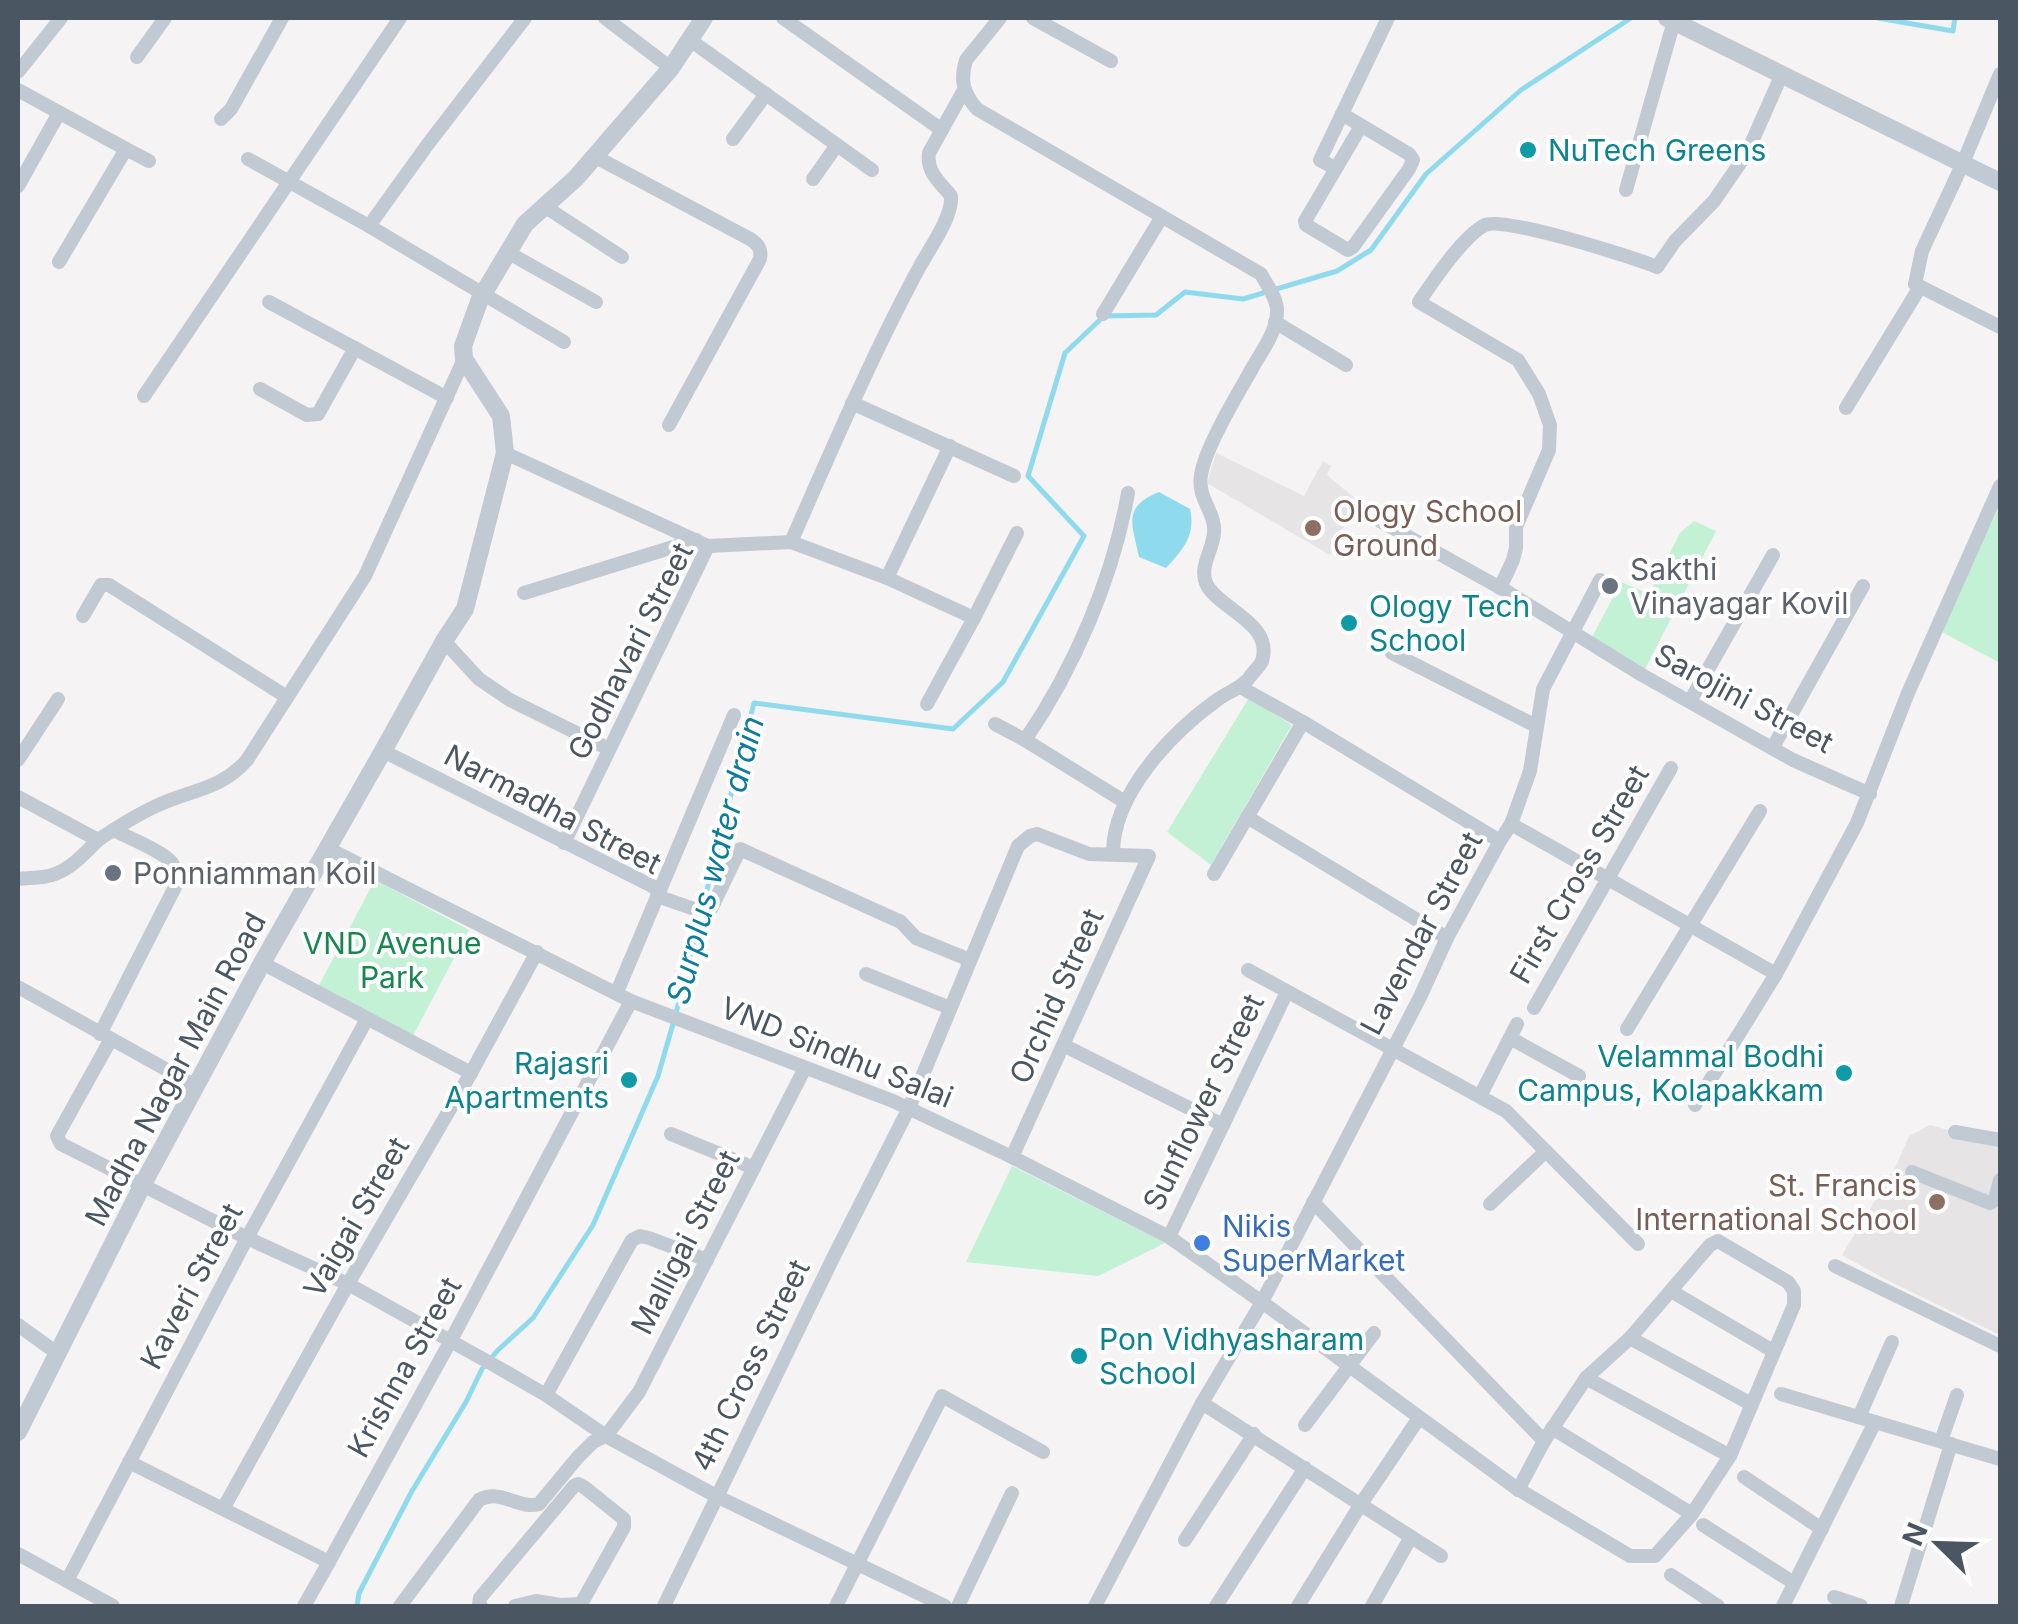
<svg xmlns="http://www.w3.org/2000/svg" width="2018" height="1624" viewBox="0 0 2018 1624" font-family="Inter,sans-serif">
	<rect width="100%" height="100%" fill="#f5f3f3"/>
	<!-- education -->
	<g fill="#e6e4e5">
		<path d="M1216,453l88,43 19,-35 8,5 -4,9 30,25 -27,55 -123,-72z"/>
		<path d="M1930,1125l70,19v191l-115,-56 -43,-24 54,-89 13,-30z"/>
	</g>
	<!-- park -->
	<g fill="#c3f1d5">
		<path d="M2000,505v158l-60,-32z"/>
		<path d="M1694,521l22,10 -74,144 -53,-32 32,-61 28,12 31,-61z"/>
		<path d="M1249,698l43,27 -81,140 -44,-33z"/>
		<path d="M375,880l94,50 -59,111 -94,-50z"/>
		<path d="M1012,1166l153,77 -67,33 -132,-14z"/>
	</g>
	<!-- water -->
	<path fill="#90daee" d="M1159,492l31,17c6,26 -7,41 -24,59l-27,-11c-7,-33 -17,-50 20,-65z"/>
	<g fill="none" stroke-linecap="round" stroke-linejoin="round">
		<!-- stream -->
		<g stroke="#90daee" stroke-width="5">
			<path d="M1878,18l75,13 2,-13"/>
			<path d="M357,1606l2,-13 53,-102 54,-89 16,-33 16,-19 35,-32 60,-93 65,-149 17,-59 79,-314 199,26 50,-47 81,-146 -56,-60 37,-123 39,-37 52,-1 29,-23 58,7 94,-28 34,-21 55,-76 95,-84 110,-72"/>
		</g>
		<!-- minor -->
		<g stroke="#c1cad2" stroke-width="14">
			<path d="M605,18l66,50"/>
			<path d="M783,18l159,112"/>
			<path d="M1000,18l-34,42c-6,20 -3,33 11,49l284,165c6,11 15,23 16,35 1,20 -13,39 -23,56 -15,27 -49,82 -53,110 -4,24 15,37 13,58 -1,17 -16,35 -7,52 12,24 67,38 55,76 -2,5 -6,8 -9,12 -12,17 -21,16 -36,27 -46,33 -104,94 -104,153"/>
			<path d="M1033,18l78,43"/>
			<path d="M690,40l182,130"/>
			<path d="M137,57l28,-39"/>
			<path d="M18,72l43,-54"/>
			<path d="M2000,74l-37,89 -41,88 -7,33 85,43"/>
			<path d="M18,90l108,59"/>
			<path d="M1342,114l67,40 4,6 -4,9 -56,78 -5,3 -42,-25 -1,-4 56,-95"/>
			<path d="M221,119l10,-10 51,-91"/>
			<path d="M733,139l33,-45"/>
			<path d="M594,156l156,83c8,5 12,10 10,20l-91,166"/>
			<path d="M248,159l121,67 195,116"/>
			<path d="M1335,168l-15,-8 68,-142"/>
			<path d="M813,179l24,-34"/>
			<path d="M18,186l41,-73"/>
			<path d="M1626,190l48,-169"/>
			<path d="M544,206l78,51"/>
			<path d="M369,226l59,-82 97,-126"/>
			<path d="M507,252l89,50"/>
			<path d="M59,262l67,-113 23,12"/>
			<path d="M269,302l178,96"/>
			<path d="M1103,314l58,-96"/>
			<path d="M1275,322l71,43"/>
			<path d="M260,389l47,26 11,-1 37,-66"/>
			<path d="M144,396l256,-378"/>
			<path d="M852,403l162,73"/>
			<path d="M1846,408l74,-121"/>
			<path d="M505,453l203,93 83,-4 96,36 87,40 43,-85"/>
			<path d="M1380,521l126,70 136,84 151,85 77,34"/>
			<path d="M791,542c41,-93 81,-187 129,-276 10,-18 33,-50 31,-70 -11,-14 -25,-24 -22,-43l35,-63"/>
			<path d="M887,578l63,-132"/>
			<path d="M1500,588l13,-28 3,-12v-21l33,-77 1,-25 -11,-31 -21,-34 -99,-58c14,-21 44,-66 66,-77 19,-9 147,32 172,42l18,-26 39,-40 33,-48 35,-79"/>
			<path d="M524,593l172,-53"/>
			<path d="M83,616l18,-31h8l178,112"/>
			<path d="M444,641l35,38 31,21 99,49"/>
			<path d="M1392,653l144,73"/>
			<path d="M1242,688l61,34 197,119"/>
			<path d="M1690,701l83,-146"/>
			<path d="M927,704l47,-86"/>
			<path d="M995,724l30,16 100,62"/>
			<path d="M1025,740c49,-71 88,-162 103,-247"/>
			<path d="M1773,747l90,-161"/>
			<path d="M383,751l277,139 -43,102"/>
			<path d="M18,760l40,-61"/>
			<path d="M18,797l80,43c-16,16 -31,34 -55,37 -9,1 -17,1 -25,2"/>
			<path d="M1247,817l200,121"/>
			<path d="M1511,824l265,150 81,-151 51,-130 92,-207"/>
			<path d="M98,840c18,-12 37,-24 56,-33 34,-17 66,-16 93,-47l118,-184 99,-217"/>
			<path d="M564,843l144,-297"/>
			<path d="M327,848l304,153 262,100 119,56 157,80 93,65 254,186 114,68h25l37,-42 38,-58 64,-151v-14l-6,-9 -70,-41 -8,4 -80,93 -44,40 -42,63 -231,-239"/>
			<path d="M1214,874l89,-152"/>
			<path d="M660,890l74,-175"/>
			<path d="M657,896l40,14"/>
			<path d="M711,909l29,-60 161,73 15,16 54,22"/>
			<path d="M262,963l209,110"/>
			<path d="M1248,970l258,141 132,133"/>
			<path d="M866,974l84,34"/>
			<path d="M18,987l178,99"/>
			<path d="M1534,1008l137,-240"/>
			<path d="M1627,1029l133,-218"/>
			<path d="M100,1034l75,-147c1,-8 2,-16 -3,-24 -9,-12 -44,-25 -58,-33"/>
			<path d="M1510,1038l69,38"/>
			<path d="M111,1039l-54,97 4,8 186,94 101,46 144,80 54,31 60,41 112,61 227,109"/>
			<path d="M1065,1046l158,79"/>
			<path d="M1480,1096l37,-72"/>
			<path d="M1695,1105l81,-131"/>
			<path d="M1955,1132l45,8"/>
			<path d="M671,1134l83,34"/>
			<path d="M1912,1172l78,31 5,-3 5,-20"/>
			<path d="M1490,1204l56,-53"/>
			<path d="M1169,1237l118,-245"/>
			<path d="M1835,1266l165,80"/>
			<path d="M1671,1291l102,60"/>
			<path d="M18,1325l39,28"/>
			<path d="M1630,1338l121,66"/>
			<path d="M1586,1378l144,78"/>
			<path d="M1781,1394l94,28"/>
			<path d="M546,1395l86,-155 8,-4 9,2 58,22"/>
			<path d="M1202,1403l239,153"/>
			<path d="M1859,1417l33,-75"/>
			<path d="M1305,1425l69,-92"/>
			<path d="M1552,1428l140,86"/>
			<path d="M1941,1441l16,-46"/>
			<path d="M129,1462l200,100 121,-220 181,-341"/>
			<path d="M1744,1477l78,52"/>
			<path d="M1518,1490l26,-49"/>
			<path d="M223,1509l125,-225 123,-211 66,-121"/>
			<path d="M1703,1525l91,58"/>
			<path d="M1185,1540l69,-106"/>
			<path d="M18,1554l95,52"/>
			<path d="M1671,1575l47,31"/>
			<path d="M68,1579l179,-341 120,-219"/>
			<path d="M1834,1597l27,9"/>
			<path d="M304,1606l25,-44"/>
			<path d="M400,1606l79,-106c22,-12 39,10 60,4l39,-47 15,-15 13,-6 33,-44 166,-324"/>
			<path d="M481,1606l-2,-2 1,-6 94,-112 4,-2 6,3 40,32v8l-43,77 -21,1 -24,-4 -21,5"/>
			<path d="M664,1606l169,-348 76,-150 109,-262 12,-10 7,-2 52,20 60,2 -137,301"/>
			<path d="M836,1606l106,-210 101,56"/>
			<path d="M958,1606l54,-113"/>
			<path d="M1095,1606l107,-203 60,-101 158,-305 27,-59 53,-97 11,-17 19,-53 13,-82 57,-109"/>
			<path d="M1216,1606l89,-138"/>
			<path d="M1298,1606l63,-102 58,-86"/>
			<path d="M1372,1606l39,-69"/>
			<path d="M1783,1606l92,-184 125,37"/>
			<path d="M1901,1606l50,-162"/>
		</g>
		<!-- tertiary -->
		<g stroke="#c1cad2" stroke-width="18">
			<path d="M1667,18l333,164"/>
			<path d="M18,1432l125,-248 119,-221 121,-212 61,-110 21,-32 40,-156 -4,-37 -37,-57 -1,-13 17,-47 45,-75 51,-46 95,-110 33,-50"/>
		</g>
	</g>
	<!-- markers -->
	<g fill="#0f9aa8" stroke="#fff" stroke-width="4">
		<circle cx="1528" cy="150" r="10"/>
		<circle cx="1349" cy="623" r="10"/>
		<circle cx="1844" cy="1073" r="10"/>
		<circle cx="629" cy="1080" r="10"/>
		<circle cx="1079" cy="1356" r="10"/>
	</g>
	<g fill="#8d6e63" stroke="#fff" stroke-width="4">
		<circle cx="1313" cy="528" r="10"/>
		<circle cx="1937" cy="1202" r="10"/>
	</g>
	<g fill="#6b7280" stroke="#fff" stroke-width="4">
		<circle cx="1610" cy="586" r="10"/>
		<circle cx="113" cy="873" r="10"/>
	</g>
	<circle fill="#3f7fe0" stroke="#fff" stroke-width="4" cx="1202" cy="1243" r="10"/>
	<g text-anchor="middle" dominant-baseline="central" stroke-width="8" stroke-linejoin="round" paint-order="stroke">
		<!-- culture labels -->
		<g font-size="30" fill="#0d838f" stroke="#fff" text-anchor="start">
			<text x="1548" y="150">NuTech Greens</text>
			<text x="1369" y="606">Ology Tech<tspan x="1369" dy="34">School</tspan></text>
			<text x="1824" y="1056" text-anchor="end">Velammal Bodhi<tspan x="1824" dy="34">Campus, Kolapakkam</tspan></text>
			<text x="609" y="1063" text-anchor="end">Rajasri<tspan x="609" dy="34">Apartments</tspan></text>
			<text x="1099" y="1339">Pon Vidhyasharam<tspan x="1099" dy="34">School</tspan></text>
		</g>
		<!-- education labels -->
		<g font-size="30" fill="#785e54" stroke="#fff" text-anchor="start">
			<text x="1333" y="511">Ology School<tspan x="1333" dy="34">Ground</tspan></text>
			<text x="1917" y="1185" text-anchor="end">St. Francis<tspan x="1917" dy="34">International School</tspan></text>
		</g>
		<!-- worship labels -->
		<g font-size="30" fill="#5b616d" stroke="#fff" text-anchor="start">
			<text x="1630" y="569">Sakthi<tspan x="1630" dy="34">Vinayagar Kovil</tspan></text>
			<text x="133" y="873">Ponniamman Koil</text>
		</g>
		<!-- street labels -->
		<g font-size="30" fill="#4a5661" stroke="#fff">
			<text transform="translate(630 651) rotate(-63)">Godhavari Street</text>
			<text transform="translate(1744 698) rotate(28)">Sarojini Street</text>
			<text transform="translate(553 809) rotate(28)">Narmadha Street</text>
			<text transform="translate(1579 874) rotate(-60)">First Cross Street</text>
			<text transform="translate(1421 933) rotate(-62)">Lavendar Street</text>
			<text transform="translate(1056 996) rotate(-66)">Orchid Street</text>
			<text transform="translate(837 1052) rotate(22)">VND Sindhu Salai</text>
			<text transform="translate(175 1069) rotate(-62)">Madha Nagar Main Road</text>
			<text transform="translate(1203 1102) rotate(-64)">Sunflower Street</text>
			<text transform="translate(356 1217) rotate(-60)">Vaigai Street</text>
			<text transform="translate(685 1242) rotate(-63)">Malligai Street</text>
			<text transform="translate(191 1286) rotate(-62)">Kaveri Street</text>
			<text transform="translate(750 1365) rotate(-64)">4th Cross Street</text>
			<text transform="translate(404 1367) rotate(-61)">Krishna Street</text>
		</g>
		<!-- park labels -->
		<g font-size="30" fill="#17864f" stroke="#fff">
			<text x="392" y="943">VND Avenue<tspan x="392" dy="34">Park</tspan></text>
		</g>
		<!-- shop labels -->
		<g font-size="30" fill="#366cbe" stroke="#fff" text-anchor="start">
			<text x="1222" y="1226">Nikis<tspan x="1222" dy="34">SuperMarket</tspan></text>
		</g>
		<!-- water labels -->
		<g font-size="32" font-style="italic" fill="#0c7c9b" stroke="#fff">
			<text transform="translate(715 860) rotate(-75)">Surplus water drain</text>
		</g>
	</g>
	<!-- border -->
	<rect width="2018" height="1624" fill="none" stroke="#4a5661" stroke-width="40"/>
	<!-- north arrow -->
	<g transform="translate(1938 1544) rotate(293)" stroke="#ffffff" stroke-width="8" paint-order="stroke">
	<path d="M0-8L18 38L0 25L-18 38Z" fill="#4a5661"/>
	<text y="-15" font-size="28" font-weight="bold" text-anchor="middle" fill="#4a5661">N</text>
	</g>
</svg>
